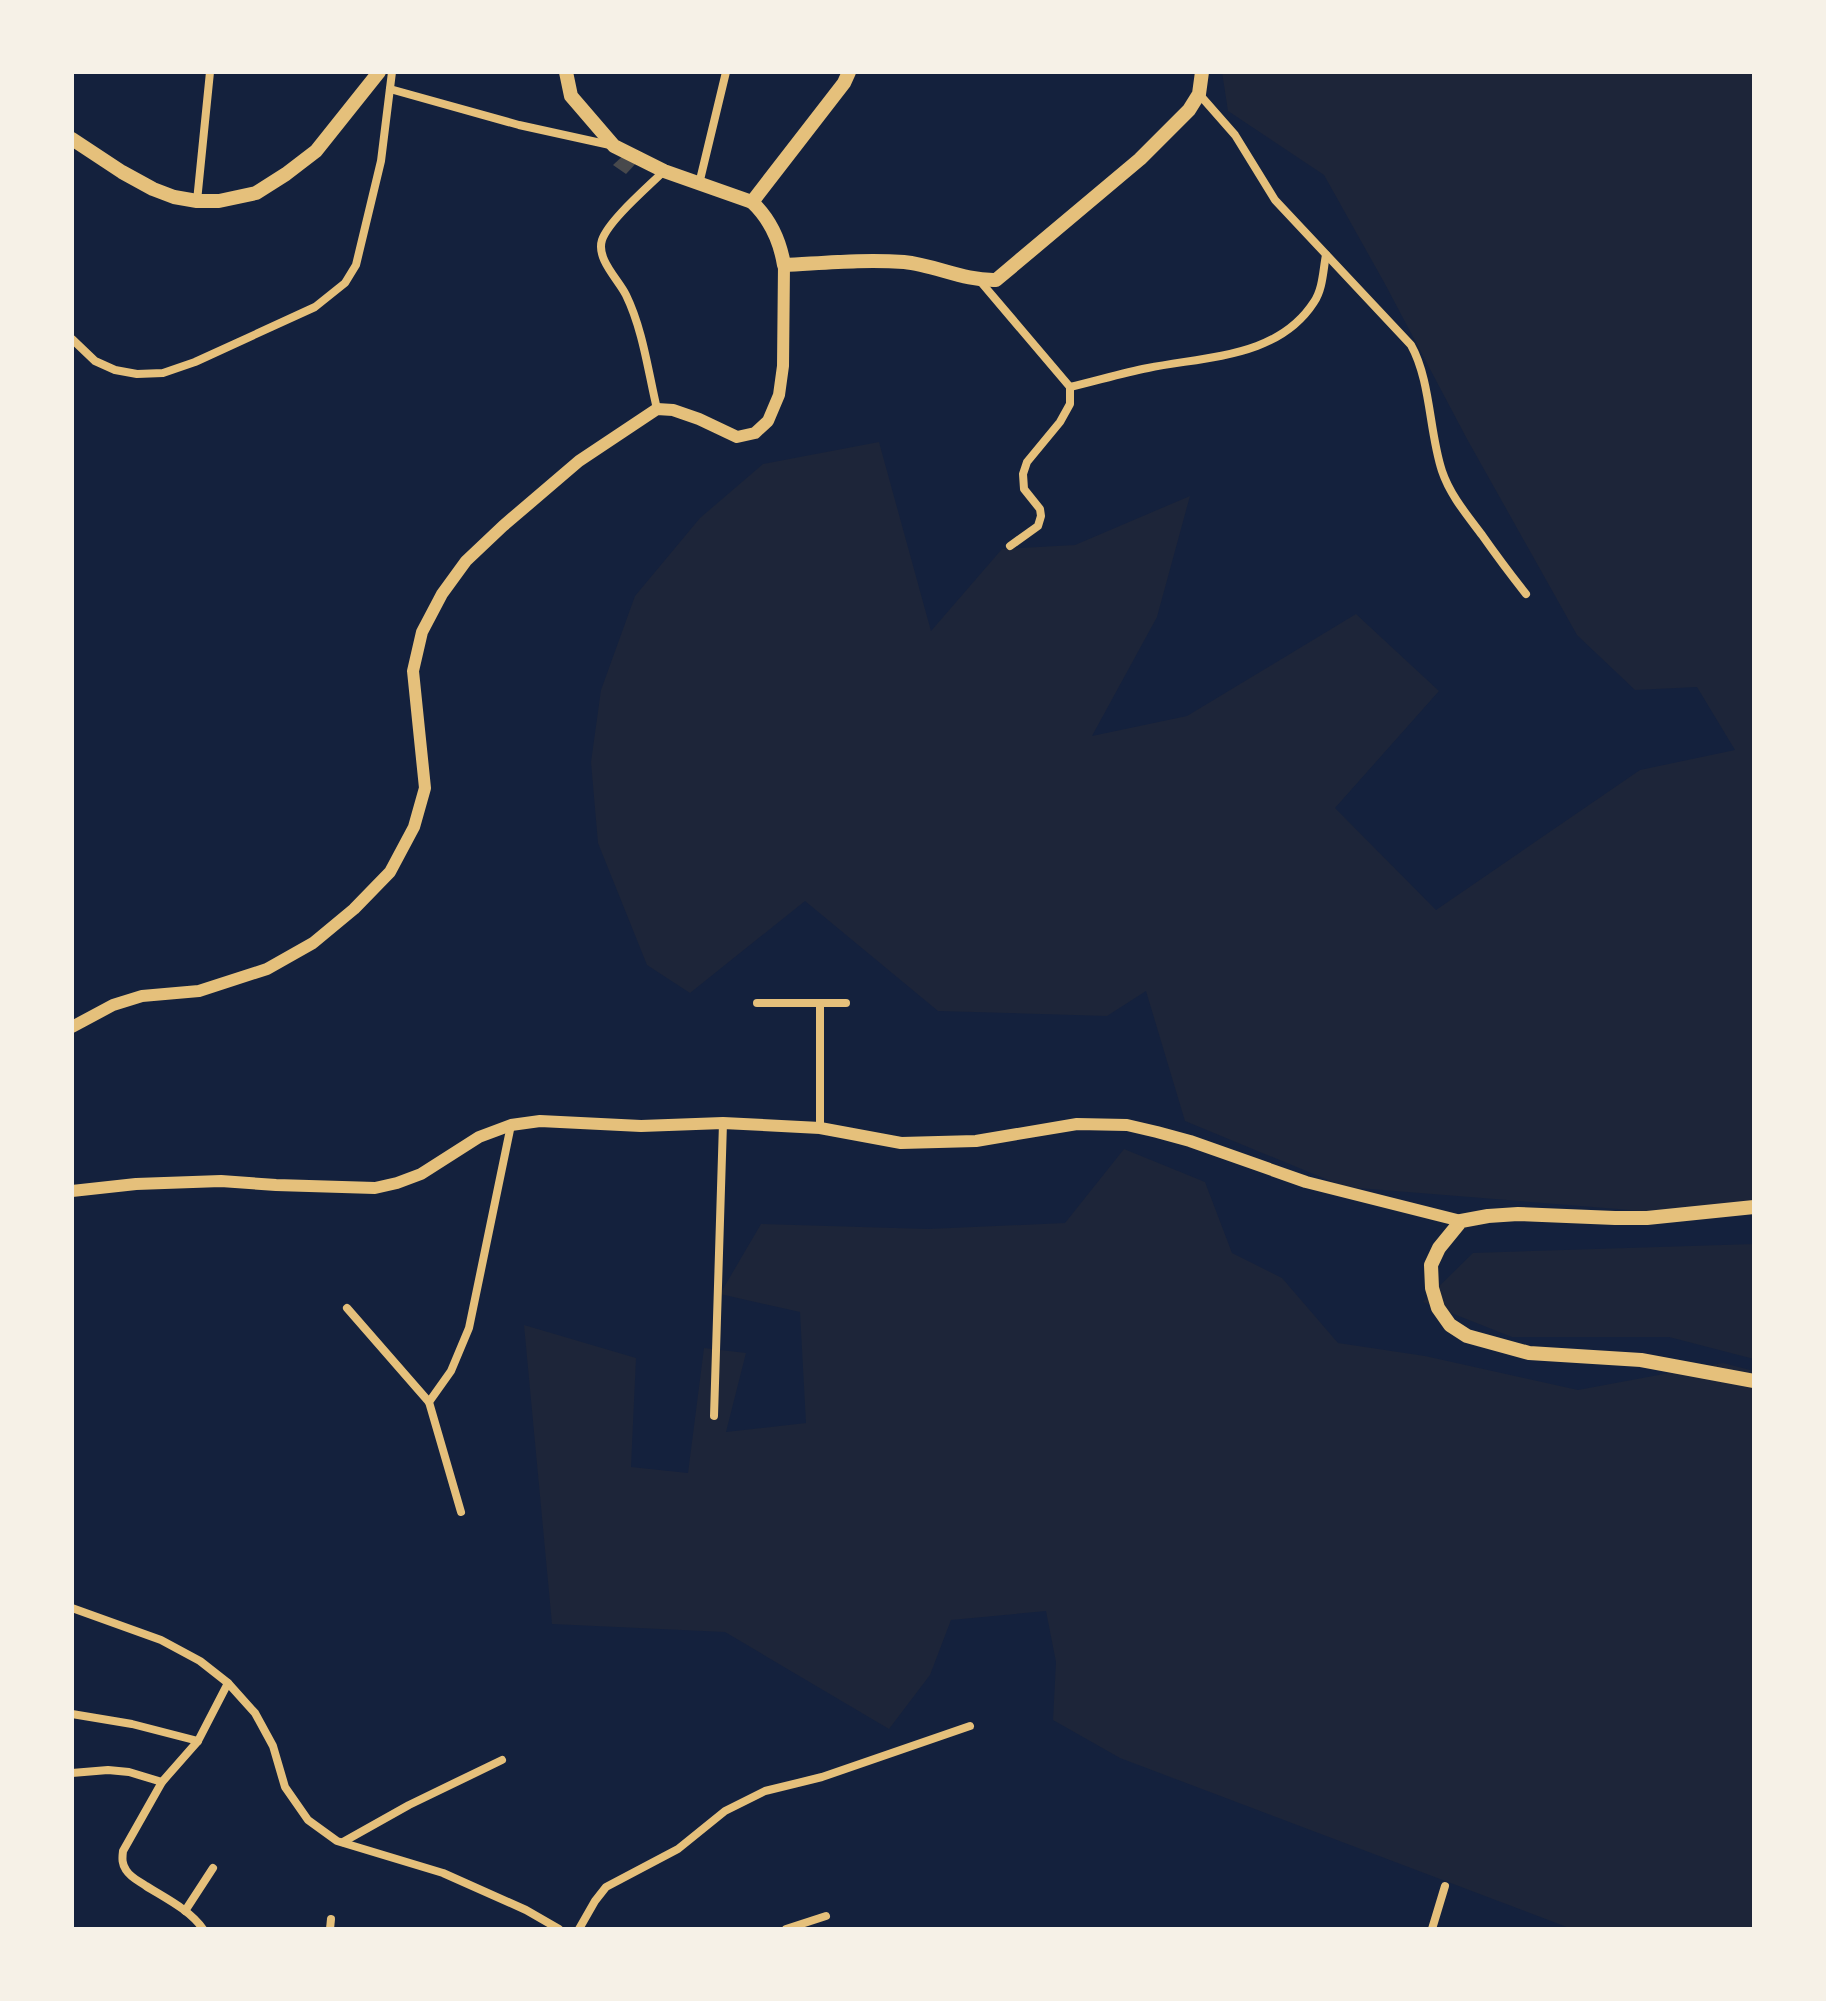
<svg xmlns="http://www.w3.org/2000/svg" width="1826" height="2001" viewBox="0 0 1826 2001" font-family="'PT Sans',sans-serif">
	<rect width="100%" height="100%" fill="#14213d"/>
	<!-- green -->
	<g fill="#1d2539">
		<path d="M1222,72h532v1131l-99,9 -310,-25 -160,-66 -39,-130 -39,25 -169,-5 -133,-110 -115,92 -43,-28 -49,-122 -7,-81 10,-72 34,-94 65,-78 63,-54 116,-22 52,189 71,-82 73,-4 115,-49 -33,121 -65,119 95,-20 169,-102 83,77 -104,117 101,102 204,-140 95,-20 -38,-63 -62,3 -58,-55 -110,-196 -82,-155 -61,-109 -96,-64z"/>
		<path d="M1124,1149l81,33 27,71 50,25 56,65 87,13 153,34 145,-27 31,8v558h-182l-452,-171 -67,-38 3,-58 -10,-51 -95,9 -21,55 -41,54 -164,-97 -173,-8 -28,-299 112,33 -5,109 57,6 16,-125 42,5 -20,79 80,-9 -6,-111 -80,-18 41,-70 167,5 137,-6z"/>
		<path d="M1754,1244v115l-85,-22h-157l-89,-35 50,-49z"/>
	</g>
	<!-- building -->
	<path fill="#48494c" d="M627,152l13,7 -14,15 -13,-9z"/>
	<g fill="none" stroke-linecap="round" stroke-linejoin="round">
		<!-- minor -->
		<g stroke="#e5c07b" stroke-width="8">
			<path d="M390,89l129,36 91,20"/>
			<path d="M1199,94l36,41 40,65 136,145c20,36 18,87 31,126 8,24 25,44 40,64 14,20 29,40 44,59"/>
			<path d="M699,184l27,-112"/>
			<path d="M197,201l13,-129"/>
			<path d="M980,281l90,106"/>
			<path d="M72,339l23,22 20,9 22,4 26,-1 32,-11 120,-55 30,-24 11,-18 25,-104 11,-89"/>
			<path d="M1070,387c26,-6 52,-14 78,-19 59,-12 130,-10 166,-66 9,-13 9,-32 12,-47"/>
			<path d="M657,409c-9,-38 -14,-79 -31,-114 -8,-16 -30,-36 -24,-55 7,-20 46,-53 62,-69"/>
			<path d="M1010,546l28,-20 3,-10 -1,-7 -16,-20 -1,-15 4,-12 33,-40 10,-18v-17"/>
			<path d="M757,1003h89"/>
			<path d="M820,1128v-125"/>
			<path d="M347,1308l82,94"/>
			<path d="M714,1416l9,-293"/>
			<path d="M461,1512l-32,-110 22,-31 18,-43 42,-203"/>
			<path d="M72,1608l89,32 39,21 28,22 27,30 18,33 12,41 23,33 29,21 106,32 83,37 33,19"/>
			<path d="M72,1714l60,10 66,17"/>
			<path d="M72,1773l36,-3 21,2 33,10"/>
			<path d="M343,1842l66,-37 93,-45"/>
			<path d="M185,1911l28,-43"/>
			<path d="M203,1929c-13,-19 -38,-31 -57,-43 -7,-5 -15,-8 -20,-16 -4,-6 -4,-11 -3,-19l39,-69 36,-41 30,-58"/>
			<path d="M330,1929l1,-10"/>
			<path d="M579,1929l16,-28 11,-14 72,-38 47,-38 40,-20 57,-14 148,-51"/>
			<path d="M786,1929l40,-13"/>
			<path d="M1432,1929l13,-43"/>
		</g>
		<!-- tertiary -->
		<g stroke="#e5c07b" stroke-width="12">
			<path d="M72,1027l41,-22 29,-9 57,-5 68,-22 46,-26 41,-34 36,-37 24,-45 11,-39 -12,-117 9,-39 20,-38 24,-33 37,-35 76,-65 78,-52 16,1 26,9 38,18 18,-4 13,-12 11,-26 4,-29 1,-101"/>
			<path d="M72,1191l64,-7 85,-3 55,4 99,3 22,-5 24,-9 58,-37 32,-12 29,-4 101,5 82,-3 97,5 81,15 75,-2 101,-17 50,1 30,7 33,9 116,41 155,39"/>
		</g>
		<!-- secondary -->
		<g stroke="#e5c07b" stroke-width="14">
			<path d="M566,72l5,24 43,50 50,25 88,31"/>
			<path d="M849,72l-5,11 -92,119c18,17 28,39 32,63 40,-2 80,-6 120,-3 31,3 60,19 92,18l144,-121 49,-49 10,-16 3,-22"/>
			<path d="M72,139l50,33 31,17 21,8 23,4h22l37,-8 30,-19 30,-23 63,-79"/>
			<path d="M1754,1207l-107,11h-32l-97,-4 -30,2 -27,5 -22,27 -8,17 1,23 6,20 12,17 17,11 62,17 112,7 113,21"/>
		</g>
	</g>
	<!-- border -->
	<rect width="1826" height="2001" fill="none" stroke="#f6f1e7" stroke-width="148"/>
</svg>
